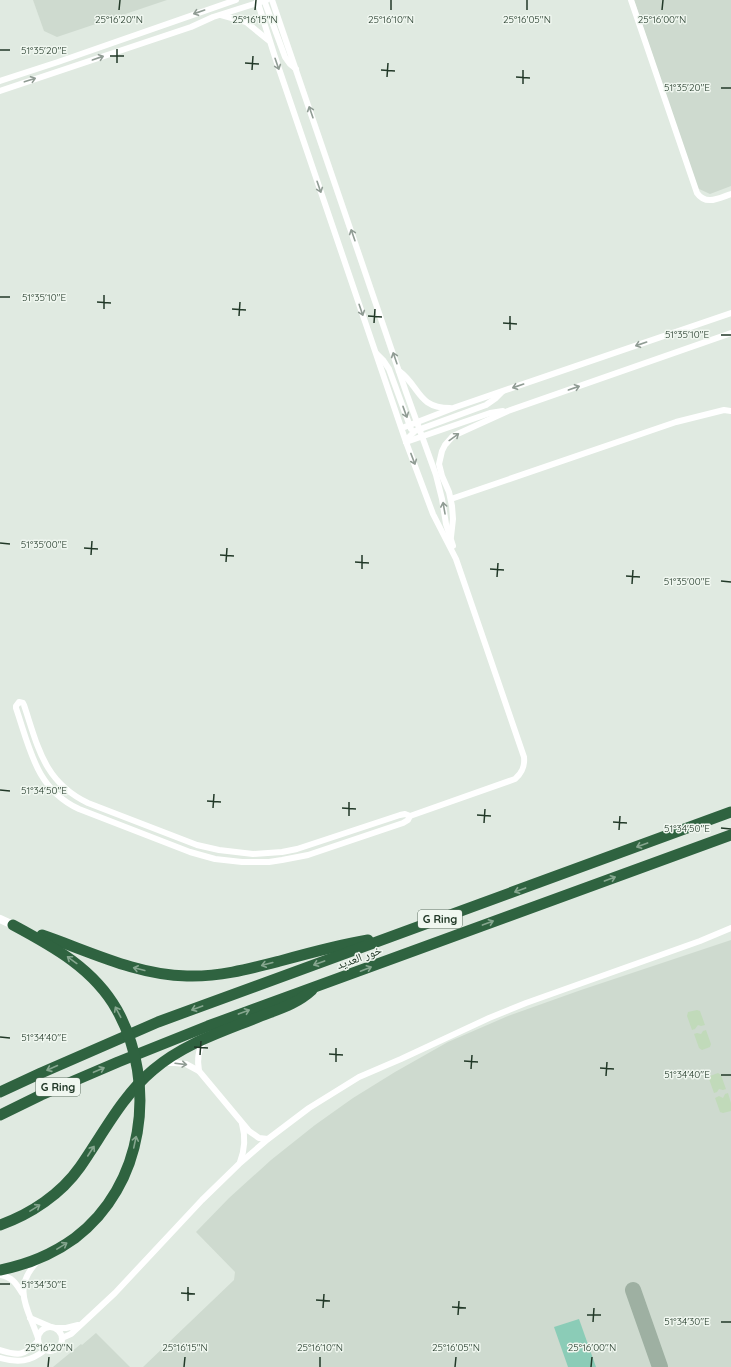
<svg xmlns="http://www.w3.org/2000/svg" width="731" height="1367" viewBox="0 0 731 1367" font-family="Quicksand,'Noto Naskh Arabic',sans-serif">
	<rect width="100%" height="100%" fill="#e0eae1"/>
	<!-- built -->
	<g fill="#cedacf">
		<path d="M33,0h134l-110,37 -13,-6z"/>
		<path d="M634,0h97v186l-21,8 -13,-6z"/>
		<path d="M731,940v427h-588l91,-87 1,-8 -39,-40 33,-34 42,-38 44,-35 38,-27 42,-26 53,-30 60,-26 73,-26z"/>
		<path d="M96,1333l34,34h-77l28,-23 1,1z"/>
	</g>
	<!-- green -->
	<g fill="#c1daba">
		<path d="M697,1010l3,1 5,14 -4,1 -3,-1 -3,4 -3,1 -5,-14 1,-4z"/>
		<path d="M706,1030l5,14 -1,3 -8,3 -3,-2 -5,-14 3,-1 4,1 2,-3z"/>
		<path d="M718,1073l3,2 5,14 -3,1 -4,-1 -2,3 -3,1 -5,-14 1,-3z"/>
		<path d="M728,1093l3,10v8l-8,2 -3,-1 -5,-14 4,-2 4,2 2,-4z"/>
	</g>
	<!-- water -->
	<path fill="#8bccb7" d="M579,1319l17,48h-28l-14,-40z"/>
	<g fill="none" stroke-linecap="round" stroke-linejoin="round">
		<!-- taxiway -->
		<path stroke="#9eb0a2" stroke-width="16" d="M633,1290l27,77"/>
		<!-- minor -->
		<g stroke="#fff" stroke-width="6">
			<path d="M257,0l18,57 131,385 27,72 23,45 68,198c1,10 -2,16 -9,22l-105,37"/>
			<path d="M264,0l21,57 5,7 6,5"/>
			<path d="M272,0l134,392 30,83 6,24 4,25 7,22"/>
			<path d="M631,0l66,193c9,13 22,5 34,1"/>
			<path d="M221,15l25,7 22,18"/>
			<path d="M0,81l58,-19 178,-62"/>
			<path d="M0,91l191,-64 22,-10 54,-17"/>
			<path d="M377,354l6,6 6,9 22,60"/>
			<path d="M399,371c21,15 18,37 51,37"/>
			<path d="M402,428l54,-21 275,-94"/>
			<path d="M406,442l3,-5 6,-6 71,-26 10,-7 6,-6"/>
			<path d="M406,442l84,-29 13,-2"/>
			<path d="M451,499l225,-77 48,-12 7,1"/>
			<path d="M451,537l2,-18 -1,-13 -3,-14 -7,-16 -3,-12 3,-13 3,-6 8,-9 55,-25 223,-78"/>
			<path d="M19,702l4,1 1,2c14,42 20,77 64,98l109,42 22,5 34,4 29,-2 15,-3 103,-34 5,-1 5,2 -2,4 -5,3 -95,32 -26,5 -13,2h-27l-27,-3 -25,-7 -111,-43c-43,-20 -49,-60 -63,-101v-2z"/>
			<path d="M165,1063h10l11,1 13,7 50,60 10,7 9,1"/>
			<path d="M199,1071c-2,-12 -1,-20 5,-31"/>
			<path d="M240,1162c5,-13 6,-24 2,-38"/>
			<path d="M0,1275c12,2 16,8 22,18"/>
			<path d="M30,1318l21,9"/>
			<circle cx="50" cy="1339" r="12"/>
			<path d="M56,1328h10l12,-3"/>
			<path d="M38,1338c-10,-30 -27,-50 0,-77"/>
			<path d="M62,1338l9,-4 44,-41 87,-93 37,-36 29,-25 41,-31 50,-31 42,-18 88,-41 37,-15 174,-62 31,-13"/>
			<path d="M0,1350c19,6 24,6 38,-9"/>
			<path d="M0,1358c18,5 30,4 45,-8"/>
		</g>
		<!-- secondary -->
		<path stroke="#fff" stroke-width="8" d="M0,919l13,6"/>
		<!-- motorway -->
		<g stroke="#2f6340" stroke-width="11">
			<path d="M42,935c47,16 94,40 145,41 32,1 62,-7 93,-15 29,-8 58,-16 88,-21"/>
			<path d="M0,1092l41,-19 117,-51 573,-210"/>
			<path d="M0,1115l41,-20 77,-33 90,-36 523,-191"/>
			<path d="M0,1225c31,-11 61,-31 80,-58 23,-33 42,-71 73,-97 32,-27 69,-38 108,-54 18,-7 36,-12 51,-26"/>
			<path d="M0,1270c26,-5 53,-16 75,-32 69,-52 83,-154 42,-228 -23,-41 -63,-63 -104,-85"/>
		</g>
	</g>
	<!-- one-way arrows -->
	<defs><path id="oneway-shaft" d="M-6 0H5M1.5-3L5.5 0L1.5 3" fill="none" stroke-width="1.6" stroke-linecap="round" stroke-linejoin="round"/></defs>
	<g stroke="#909c94">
		<use href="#oneway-shaft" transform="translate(199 12) rotate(161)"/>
		<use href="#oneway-shaft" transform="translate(98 58) rotate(-19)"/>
		<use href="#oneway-shaft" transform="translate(277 64) rotate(71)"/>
		<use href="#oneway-shaft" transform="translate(30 80) rotate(-18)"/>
		<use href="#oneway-shaft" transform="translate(311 112) rotate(-109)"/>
		<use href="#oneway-shaft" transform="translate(319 187) rotate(71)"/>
		<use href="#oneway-shaft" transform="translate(353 235) rotate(-109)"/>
		<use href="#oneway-shaft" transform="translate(361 310) rotate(71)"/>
		<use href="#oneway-shaft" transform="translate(641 344) rotate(161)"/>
		<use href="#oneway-shaft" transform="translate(395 358) rotate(-109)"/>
		<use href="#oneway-shaft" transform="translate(518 386) rotate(161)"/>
		<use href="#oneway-shaft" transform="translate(574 388) rotate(-19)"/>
		<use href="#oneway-shaft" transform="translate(405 412) rotate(70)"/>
		<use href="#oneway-shaft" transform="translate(454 437) rotate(-36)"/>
		<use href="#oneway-shaft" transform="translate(413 459) rotate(69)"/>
		<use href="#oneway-shaft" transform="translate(444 508) rotate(-100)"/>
		<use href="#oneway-shaft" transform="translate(181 1064) rotate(7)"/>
	</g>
	<g stroke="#86a68f">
		<use href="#oneway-shaft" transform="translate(642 845) rotate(160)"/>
		<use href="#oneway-shaft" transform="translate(610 879) rotate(-20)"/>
		<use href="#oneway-shaft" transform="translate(520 890) rotate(160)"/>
		<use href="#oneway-shaft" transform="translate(488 923) rotate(-20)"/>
		<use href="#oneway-shaft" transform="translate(72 960) rotate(-144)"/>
		<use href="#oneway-shaft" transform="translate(319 963) rotate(160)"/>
		<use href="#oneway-shaft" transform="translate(267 964) rotate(165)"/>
		<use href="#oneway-shaft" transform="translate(139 969) rotate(-166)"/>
		<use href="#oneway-shaft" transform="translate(366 969) rotate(-21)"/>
		<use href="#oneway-shaft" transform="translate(197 1008) rotate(160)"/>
		<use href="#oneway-shaft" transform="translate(118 1012) rotate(-118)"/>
		<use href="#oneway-shaft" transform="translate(244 1012) rotate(-20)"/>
		<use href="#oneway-shaft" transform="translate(52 1068) rotate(156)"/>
		<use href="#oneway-shaft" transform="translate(99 1070) rotate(-23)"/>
		<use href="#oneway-shaft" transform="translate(135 1142) rotate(-78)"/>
		<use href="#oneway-shaft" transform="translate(91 1151) rotate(-57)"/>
		<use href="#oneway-shaft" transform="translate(35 1208) rotate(-32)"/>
		<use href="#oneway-shaft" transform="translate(62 1246) rotate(-31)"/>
	</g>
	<!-- ticks -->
	<path fill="none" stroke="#223928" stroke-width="1.5" d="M119,10l1,-10M255,10l1,-10M391,10v-10M527,10v-10M662,10l1,-10M0,50h10M110,56h14M117,63v-14M245,63l14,1M252,70l1,-14M381,70l14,1M387,77l1,-14M516,77l14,1M523,84v-14M721,88h10M0,297h10M97,302l14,1M104,309v-14M232,309l14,1M239,316l1,-14M368,316l14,1M374,323l1,-14M503,323l14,1M510,330v-14M721,335h10M0,543l10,1M84,548l14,1M91,555l1,-14M220,555l14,1M226,562l1,-14M355,562l14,1M362,569v-14M490,569l14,1M626,576l14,1M497,577l1,-14M721,581l10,1M632,584l1,-14M0,790l10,1M207,801l14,1M213,808l1,-14M342,808l14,1M477,815l14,1M349,816v-14M613,822l14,1M484,823l1,-14M721,828l10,1M619,830l1,-14M0,1037l10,1M194,1047l14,1M329,1054l14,1M200,1055l1,-14M464,1061l14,1M336,1062v-14M600,1068l14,1M471,1069l1,-14M721,1075h10M606,1076l1,-14M0,1284h10M181,1293l14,1M316,1300l14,1M188,1301v-14M452,1307l14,1M323,1308l1,-14M458,1315l1,-14M587,1315h14M593,1322l1,-14M721,1322h10M48,1367l1,-10M184,1367l1,-10M320,1367v-10M455,1367l1,-10M591,1367l1,-10"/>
	<g text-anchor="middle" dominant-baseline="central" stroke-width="3" stroke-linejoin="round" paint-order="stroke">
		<!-- shield labels -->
		<g fill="#f0f7f0" stroke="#607264" stroke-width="1">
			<rect x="418" y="910" width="44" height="18" rx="3"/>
			<rect x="36" y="1078" width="44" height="18" rx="3"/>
		</g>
		<g font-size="11" font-weight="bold" fill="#223928">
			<text x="440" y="919">G Ring</text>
			<text x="58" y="1087">G Ring</text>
		</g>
		<!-- street labels -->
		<g font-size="12" fill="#223928" stroke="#f0f7f0">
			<text transform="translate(359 957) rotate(-20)">خور العديد</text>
		</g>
	</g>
	<g font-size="10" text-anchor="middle" fill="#223928" stroke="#f0f7f0" stroke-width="3" stroke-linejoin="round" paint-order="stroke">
		<text x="119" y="23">25°16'20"N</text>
		<text x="255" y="23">25°16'15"N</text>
		<text x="391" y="23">25°16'10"N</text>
		<text x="527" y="23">25°16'05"N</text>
		<text x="662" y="23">25°16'00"N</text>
		<text x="44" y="54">51°35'20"E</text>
		<text x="687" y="91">51°35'20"E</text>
		<text x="44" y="301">51°35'10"E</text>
		<text x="687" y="338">51°35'10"E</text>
		<text x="44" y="548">51°35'00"E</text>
		<text x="687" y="585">51°35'00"E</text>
		<text x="44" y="794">51°34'50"E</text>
		<text x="687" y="832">51°34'50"E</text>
		<text x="44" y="1041">51°34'40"E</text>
		<text x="687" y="1078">51°34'40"E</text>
		<text x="44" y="1288">51°34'30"E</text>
		<text x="687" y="1325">51°34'30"E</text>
		<text x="49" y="1351">25°16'20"N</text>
		<text x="185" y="1351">25°16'15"N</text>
		<text x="320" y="1351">25°16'10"N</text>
		<text x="456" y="1351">25°16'05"N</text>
		<text x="592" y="1351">25°16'00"N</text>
	</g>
</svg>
